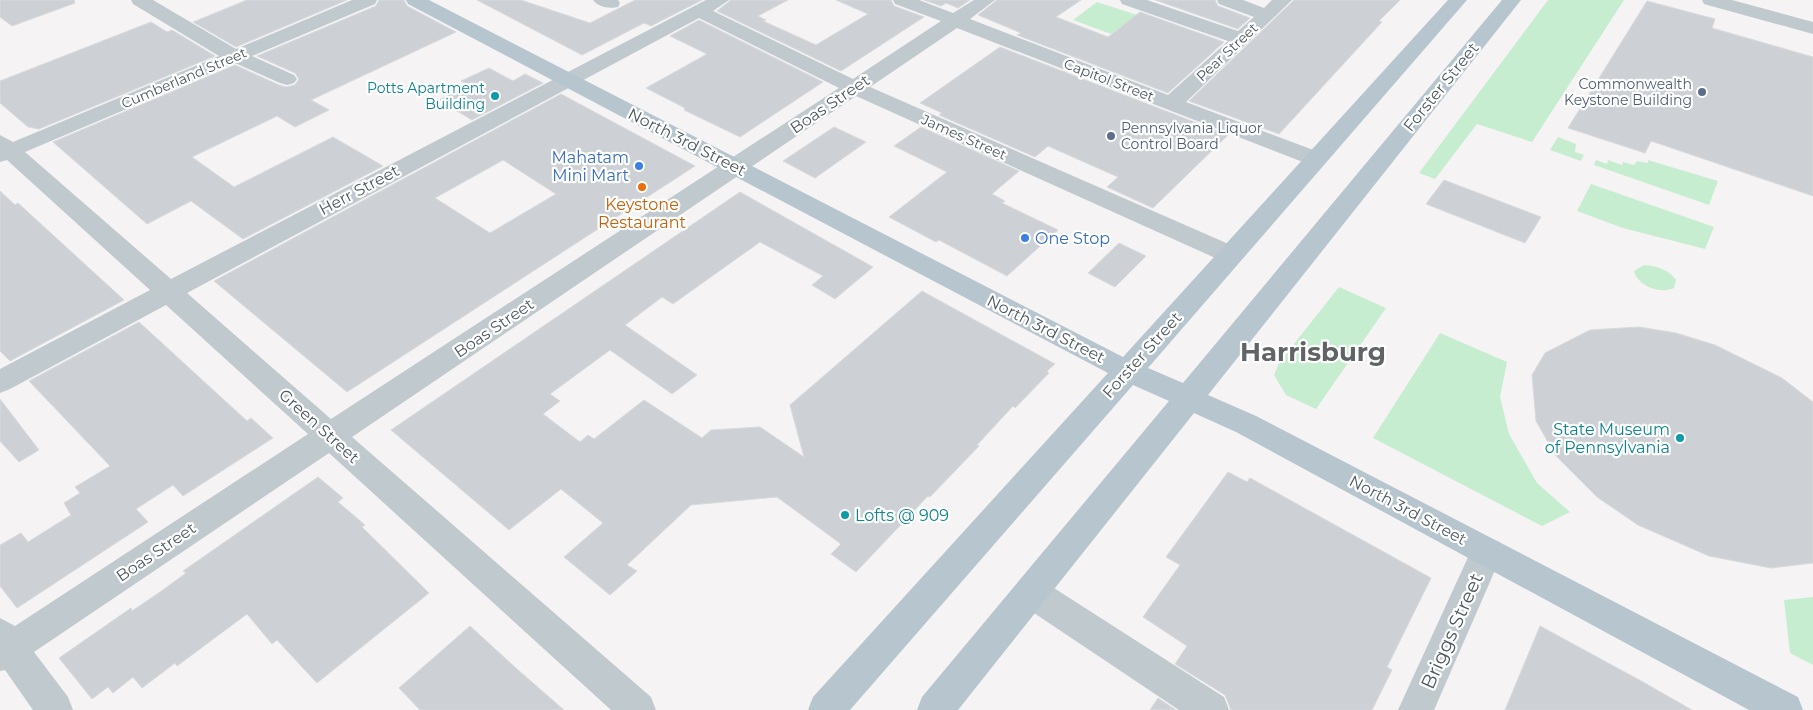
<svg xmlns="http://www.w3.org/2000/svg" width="1813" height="710" viewBox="0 0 1813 710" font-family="Montserrat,sans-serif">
	<rect width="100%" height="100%" fill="#f5f3f3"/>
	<!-- green -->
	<g fill="#c7edd1">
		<path d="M1548,0h76l-92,142 -55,-18 -42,55 -16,-6z"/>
		<path d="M1097,2l40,13 -26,19 -38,-14z"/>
		<path d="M1558,137l18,7 -1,8 9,3 -3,6 -31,-11z"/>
		<path d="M1596,160l11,4 1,-4 14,5 1,-3 11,3 3,-4 11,2v-3l70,21 -9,24 -115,-40z"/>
		<path d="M1591,184l123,43 -9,22 -82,-21 -46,-17z"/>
		<path d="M1644,265c13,1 25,5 32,15l-2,8c-13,6 -36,-1 -40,-17z"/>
		<path d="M1339,287l47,21 -70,101 -30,-14 -12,-20 5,-12z"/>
		<path d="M1440,333l67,29 -7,35 9,37 28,49 33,29 -28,14 -169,-88z"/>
		<path d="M1813,597v68l-23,-12 -6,-53z"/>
	</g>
	<!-- building -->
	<g fill="#cdd1d5" stroke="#d8dadd" fill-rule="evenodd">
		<path d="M0,0h74l1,3 -63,23 -12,-9z"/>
		<path d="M247,0h100l-111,47 -43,-25z"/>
		<path d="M379,0h25l3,6 49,26 -145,68 18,10 -34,17 -18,-11 -85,41 42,30 99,-50 50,29 -140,73 -52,-38 -44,23 -94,-82 182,-77 44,20 7,2 9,-2 4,-6 -4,-6 -38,-17 119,-50z"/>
		<path d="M477,0h44l69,23 45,-23h67l-51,26 -7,-3 -62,32z"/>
		<path d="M731,0h57l-30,16 8,4 -3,1 53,24 52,-31 -32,-14h55l3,6 30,11 -83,54 -124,-60z"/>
		<path d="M924,0h46l-12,8 -12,-5 -5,3z"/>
		<path d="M997,0h84l-25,17 52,20 32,-25 84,30 -56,51 -151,-58 4,-2 -43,-18z"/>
		<path d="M1155,0h60l3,6 32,12 -12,11z"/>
		<path d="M1294,0h106l-21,21 3,1 -103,112 -90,-33z"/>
		<path d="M1647,1l68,18 -3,9 101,29v139l-162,-55 -6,12 -77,-25z"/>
		<path d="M699,20l124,62 -83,55 -56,-27 1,-2 -39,-20 61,-34 -37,-18z"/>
		<path d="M151,22l16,10 5,-2 43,26 -176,73 -11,-2 -28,-24v-22z"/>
		<path d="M1000,47l228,88 -75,73 -46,-21 11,-10 -70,-31 -13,11 -96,-42 3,-2 -22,-10z"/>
		<path d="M489,68l24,13 12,-7 18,9 -71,37 -33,-20 29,-15 -7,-4z"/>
		<path d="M561,94l134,72 -348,226 -133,-111zM503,160l53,34 -66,39 -55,-35z"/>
		<path d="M834,127l32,15 -51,36 -32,-17z"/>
		<path d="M921,127l98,44 -27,23 13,7 -3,2 56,27 -51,46 -68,-36 -3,2 -47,-25 58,-45 -53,-26z"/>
		<path d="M1444,180l97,37 -16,26 -99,-39z"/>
		<path d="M0,191l15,14 3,-2 106,97 -114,61 -10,-10z"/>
		<path d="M740,192l133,75 -38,32 -23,-14 11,-9 -63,-34 -87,62 -11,-7 -37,28 72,50 -25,19 -62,-44 -60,44 10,7 -17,13 37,28 8,-7 6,4 50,-39 58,38 9,-8 49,-3 44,30 -14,-52 132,-114 133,73 -8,7 2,2 -34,35 -2,-2 -36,39 2,1 -49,51 -2,-1 -72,76 -25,-18 10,-10 -64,-47 -86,8 -64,60 10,6 -27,24 -46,-38 39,-34 -42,-34 -52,41 -118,-100z"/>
		<path d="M1119,243l27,13 -31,31 -27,-14z"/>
		<path d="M139,322l108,99 4,-3 22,20 -90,58 -10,-11 -37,24 12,13 -131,86 -17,-22v-41l21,-12 7,9 43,-27 -7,-12 16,-10 -5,-6 35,-21 -81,-85z"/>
		<path d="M1639,327l37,6 39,12 67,33 31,24v161l-42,5 -62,-12 -71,-31 -41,-28 -41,-41 -20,-35 -4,-46 13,-22 45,-23z"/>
		<path d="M0,399l39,51 -20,12 -19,-21z"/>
		<path d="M1228,472l19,10 3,-4 181,100 -44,89 5,3 -20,40h-141l-6,-15 -50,-31 12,-18 -44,-29 37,-52 -14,-8z"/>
		<path d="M318,477l25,21 -5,4 27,23 -3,2 67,66 -112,90 -40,-43 -5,4 -25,-30 -70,52 -2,-3 -33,25 -9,-11 -20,16 -5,-6 -16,12 -33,-41 72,-50 1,3 28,-19 26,-19 -3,-2z"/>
		<path d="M470,626l47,43 47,41h-144l-21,-22z"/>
		<path d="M1540,626l103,56 49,28h-187z"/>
		<path d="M1158,698l18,12h-26z"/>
	</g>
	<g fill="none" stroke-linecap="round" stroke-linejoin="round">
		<!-- minor -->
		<g fill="#c0c9ce" fill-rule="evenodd">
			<path d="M131,0h22l83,49 116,-49h25l-2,4 -123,52 42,19 3,4 -3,4 -7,2 -7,-2 -45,-20 -210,89 146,127 535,-279h23l-16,11 140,68 88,-58 -46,-17 -2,-4h26l34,13 21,-13h21l-25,19 198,76 60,-54 -106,-37 -2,-4h27l91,31 16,-14 -35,-13 -2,-4h26l21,8 8,-8h20l-106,102 138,52 3,5 -3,5 -8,2 -8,-2 -351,-136 -87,59 370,162 3,6 -3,6 -9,2 -9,-2 -366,-165 -504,341 299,260 5,13h-45l-282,-257 -295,199 34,45 5,13h-40l-28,-40 -5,1v-53l15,8 293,-192 -142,-129 -156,84 -10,4v-24l150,-79 -143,-130 -7,2v-27l13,7 206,-86 -86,-52zM699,18l140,70 -508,331 -144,-126z"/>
			<path d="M593,0h25l2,3 -2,4c-9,2 -20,0 -25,-7z"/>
			<path d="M1702,0h30l81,22v12l-109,-30z"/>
			<path d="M1487,538l12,4 4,10 -69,158h-36l77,-168z"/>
			<path d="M1031,577l12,4 181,116 5,13h-50l-160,-107 -5,-11 5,-11z"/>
		</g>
		<!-- major -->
		<path fill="#b6c5ce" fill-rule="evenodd" d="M406,0h23l694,357 325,-357h19l-319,368 35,15 319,-383h19l-313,395 48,21 542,281 5,13h-54l-513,-278 -42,-19 -236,297h-41l5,-13 247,-296 -36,-16 -283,325h-42l5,-13 295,-324 -700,-369z"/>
	</g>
	<!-- markers -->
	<g fill="#5c6f8a" stroke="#fff" stroke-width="2">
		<circle cx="1702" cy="92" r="5"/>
		<circle cx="1111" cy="136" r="5"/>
	</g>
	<g fill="#0f9aa8" stroke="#fff" stroke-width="2">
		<circle cx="495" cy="96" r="5"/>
		<circle cx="1680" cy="438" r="5"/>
		<circle cx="845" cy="515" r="5"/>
	</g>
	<g fill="#3f7fe0" stroke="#fff" stroke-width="2">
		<circle cx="639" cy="166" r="5"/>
		<circle cx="1025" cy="238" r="5"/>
	</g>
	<circle fill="#e8710a" stroke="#fff" stroke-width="2" cx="642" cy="187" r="5"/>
	<g text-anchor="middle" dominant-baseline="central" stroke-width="4.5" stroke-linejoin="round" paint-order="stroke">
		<!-- far-street labels -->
		<g font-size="14" fill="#4c585f" stroke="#fff">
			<text transform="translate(1227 52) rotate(-43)">Pear Street</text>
			<text transform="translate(184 78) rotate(-23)">Cumberland Street</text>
			<text transform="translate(1109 80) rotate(21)">Capitol Street</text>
			<text transform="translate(964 137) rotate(24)">James Street</text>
		</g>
		<!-- far-service labels -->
		<g font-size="14" fill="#4e5e75" stroke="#fff" text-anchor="end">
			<text x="1692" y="84">Commonwealth<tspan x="1692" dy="16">Keystone Building</tspan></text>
			<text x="1121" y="128" text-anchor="start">Pennsylvania Liquor<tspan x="1121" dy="16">Control Board</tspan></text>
		</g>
		<!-- far-culture labels -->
		<g font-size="14" fill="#0d838f" stroke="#fff" text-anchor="end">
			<text x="485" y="88">Potts Apartment<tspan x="485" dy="16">Building</tspan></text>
		</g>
		<!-- street labels -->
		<g font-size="16" fill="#4c585f" stroke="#fff">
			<text transform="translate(1441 87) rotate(-51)">Forster Street</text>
			<text transform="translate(830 104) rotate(-34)">Boas Street</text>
			<text transform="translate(687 142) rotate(27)">North 3rd Street</text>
			<text transform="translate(359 190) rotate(-28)">Herr Street</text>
			<text transform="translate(494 328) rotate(-34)">Boas Street</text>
			<text transform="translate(1046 329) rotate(27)">North 3rd Street</text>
			<text transform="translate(1142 355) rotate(-48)">Forster Street</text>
			<text transform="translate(319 426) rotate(42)">Green Street</text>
			<text transform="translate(1408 510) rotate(28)">North 3rd Street</text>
			<text transform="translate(156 552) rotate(-34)">Boas Street</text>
		</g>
		<!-- shop labels -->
		<g font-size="16" fill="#366cbe" stroke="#fff" text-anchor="end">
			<text x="629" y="157">Mahatam<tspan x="629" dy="18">Mini Mart</tspan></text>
			<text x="1035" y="238" text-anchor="start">One Stop</text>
		</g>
		<!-- food labels -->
		<g font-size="16" fill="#c56008" stroke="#fff">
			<text x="642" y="204">Keystone<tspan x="642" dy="18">Restaurant</tspan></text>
		</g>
		<!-- culture labels -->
		<g font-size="16" fill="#0d838f" stroke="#fff" text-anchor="end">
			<text x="1670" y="429">State Museum<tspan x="1670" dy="18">of Pennsylvania</tspan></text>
			<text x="855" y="515" text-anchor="start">Lofts @ 909</text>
		</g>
		<!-- near-street labels -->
		<g font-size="19" fill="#4c585f" stroke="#fff">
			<text transform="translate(1452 631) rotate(-66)">Briggs Street</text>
		</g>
		<!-- town labels -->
		<g font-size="26" font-weight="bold" fill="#606467" stroke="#fff">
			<text x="1313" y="352">Harrisburg</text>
		</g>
	</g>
</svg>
